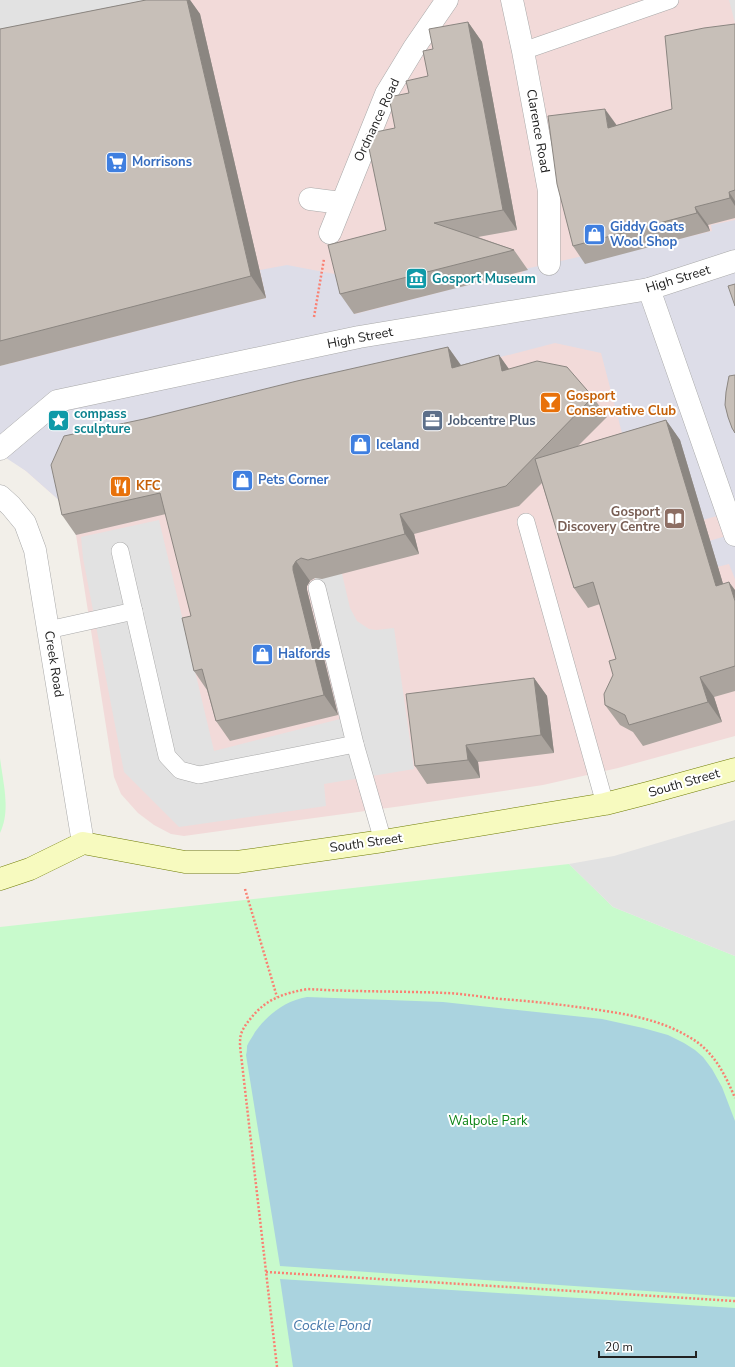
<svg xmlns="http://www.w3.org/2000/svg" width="735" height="1367" viewBox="0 0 735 1367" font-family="'Nunito Sans',sans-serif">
	<rect width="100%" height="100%" fill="#f2efe9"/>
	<!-- commercial -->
	<path fill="#f2dad9" d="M0,0h735v736l-117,32 -75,17 -141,21 -218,30 -13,-2 -17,-9 -16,-12 -17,-19 -7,-17 -38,-242 -7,-26 -43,-38 -11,-8z"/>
	<!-- park -->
	<g fill="#c8facc">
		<path d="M0,758c3,25 11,52 0,75z"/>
		<path d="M569,864l44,43 122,49v411h-735v-440z"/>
	</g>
	<!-- parking -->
	<g fill="#e2e2e2">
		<path d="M0,0h188l-188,48z"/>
		<path d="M729,0h6v23z"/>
		<path d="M159,520l55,231 134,-34 -40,-167 27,-6 15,64 7,13 12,8 7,1 18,-2 20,141 -90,15 2,22 -147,21 -55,-55 -41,-214 -2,-21z"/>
		<path d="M735,820v136l-122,-49 -44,-43 45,-8z"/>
	</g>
	<!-- plaza -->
	<path fill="#dddde8" d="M735,220v359l-6,-15 -12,3 -8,-26 17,-5 -6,-21 -17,5 -75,-64 -27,-103 -46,-10 -93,24 -393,142 -43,-38 -26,-17v-88l266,-68 -6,-28 27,-5 58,11 10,38 136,-35 12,-1 10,6 12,-15 58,-13 92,-16 37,-9 -1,-6z"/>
	<!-- water -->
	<g fill="#aad3df">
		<path d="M307,997l136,5 159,17 41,9 25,7 16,8 11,7 8,7 9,12 10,18 13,34v176l-455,-31 -34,-211c1,-3 1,-7 1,-9 2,-5 6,-10 8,-14 13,-18 30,-31 52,-35z"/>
		<path d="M280,1279l455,29v59h-442z"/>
	</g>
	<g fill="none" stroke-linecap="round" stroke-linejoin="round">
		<defs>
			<g id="service">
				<path d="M523,51l147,-51"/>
				<path d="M526,522l79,282"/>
				<path d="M120,551l47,205 13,14 19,5 156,-31"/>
				<path d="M317,588l38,156 28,97"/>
				<path d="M48,630l86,-19"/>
			</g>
			<g id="pedestrian">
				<path d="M649,289l86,246"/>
				<path d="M0,449l57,-48 302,-64 290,-48 86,-28"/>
			</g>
			<g id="minor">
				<path d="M512,0l11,51 26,140v73"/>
				<path d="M310,199l31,4"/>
				<path d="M330,233l56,-139 28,-46 33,-48"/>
			</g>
			<path id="tertiary" d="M0,496l11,10 14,17 10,27 48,293"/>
			<path id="secondary" d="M0,879l30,-10 53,-26 102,19h52l146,-21 222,-37 43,-11 87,-24"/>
		</defs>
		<!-- service casing -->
		<use href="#service" stroke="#a9a9a9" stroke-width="18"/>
		<!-- pedestrian casing -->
		<use href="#pedestrian" stroke="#a9a9a9" stroke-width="23"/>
		<!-- minor casing -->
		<use href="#minor" stroke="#a9a9a9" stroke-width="23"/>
		<!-- tertiary casing -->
		<use href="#tertiary" stroke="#a9a9a9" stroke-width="23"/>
		<!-- secondary casing -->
		<use href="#secondary" stroke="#707d05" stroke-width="23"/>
		<!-- path -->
		<g stroke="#fa8072" stroke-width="2.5" stroke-dasharray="2 2" stroke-linecap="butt">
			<path d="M314,317l10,-58"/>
			<path d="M245,889l32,108"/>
			<path d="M266,1272l469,29"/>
			<path d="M277,1367l-37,-321c0,-4 0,-8 1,-12 2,-6 6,-11 10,-16 15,-19 33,-25 57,-29 46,3 92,2 139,4 18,1 36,4 54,6 28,2 56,5 84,9 35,5 73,10 104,29 24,13 36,37 46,61"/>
		</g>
		<!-- service -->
		<use href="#service" stroke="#fff" stroke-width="17"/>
		<!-- pedestrian -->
		<use href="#pedestrian" stroke="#fff" stroke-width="22"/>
		<!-- minor -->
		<use href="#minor" stroke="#fff" stroke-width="22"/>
		<!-- tertiary -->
		<use href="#tertiary" stroke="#fff" stroke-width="22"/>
		<!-- secondary -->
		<use href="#secondary" stroke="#f7fabf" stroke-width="22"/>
	</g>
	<!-- wall -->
	<g fill="#aba49e">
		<path d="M146,0h44l10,14 66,284 -266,68v-337z"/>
		<path d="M468,22l14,20 35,188 -39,7 36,13 14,20 -174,44 -14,-20 46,-64 9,-102 14,-35 19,-17 5,-27z"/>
		<path d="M735,24v194l-27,7 2,6 -125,33 -12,-18 44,-121 55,-16z"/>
		<path d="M448,347l13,18 38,-10 10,14 84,28 14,20 -29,29 88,-26 14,20 43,144 12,6v101l-21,6 8,25 -79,24 -10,-14 -13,-7 -15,-20 8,-30 3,-16 -16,-55 -12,4 -14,-20 -32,-105 -23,23 -105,28 5,20 -97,25 -7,-1 -5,3 -3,5v4l31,125 -108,26 -14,-20 -9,-31 -13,-19 -3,-55 -25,-102 -90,21 -14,-20 82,-96z"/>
		<path d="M534,678l13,18 7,57 -76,9 2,16 -53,6 -12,-18z"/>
	</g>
	<!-- shaded-wall -->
	<g fill="#8b8681">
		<path d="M187,0h3l10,14 66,284 -15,-22z"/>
		<path d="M468,22l14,20 35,188 -14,-20z"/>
		<path d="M605,109l13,18 -10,1z"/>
		<path d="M729,192l6,9v5l-5,-8z"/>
		<path d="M695,207l13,18 2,6 -13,-18z"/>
		<path d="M448,347l14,20 -10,1z"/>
		<path d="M499,355l14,20 -11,-4z"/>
		<path d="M666,420l14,20 50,167 -14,-21z"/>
		<path d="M400,514l14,20 5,20 -14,-20z"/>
		<path d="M296,561l14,20 -3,5v4l31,125 -14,-20 -31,-125v-4z"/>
		<path d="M729,582l6,8v11z"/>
		<path d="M700,677l14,20 8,25 -14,-20z"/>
		<path d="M534,678l13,18 7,57 -13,-18z"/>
		<path d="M466,745l12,17 2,16 -12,-18z"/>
	</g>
	<!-- building -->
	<g fill="#c7bfb8" stroke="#8b8681">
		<path d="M146,0h41l64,276 -251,65v-312z"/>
		<path d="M468,22l35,188 -69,13 80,27 -174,44 -12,-49 58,-15 -20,-96 29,-6 -6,-31 20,-4 -3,-12 22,-5 -5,-25 10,-2 -4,-20z"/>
		<path d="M735,24v166l-6,2 1,6 -35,9 2,6 -124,33 -16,-62 -9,-68 57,-7 3,19 64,-19 -7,-73 39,-8z"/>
		<path d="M735,284v22l-7,-20z"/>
		<path d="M448,347l4,21 47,-13 3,16 35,-10 30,6 26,30 -87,89 -106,28 5,20 -97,26 -7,-2 -5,3 -3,5v4l31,125 -108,26 -14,-52 -8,2 -12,-53 9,-2 -31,-123 -98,22 -11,-50 13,-29 80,-17 153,-38z"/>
		<path d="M735,375v58l-3,-5 -4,-11 -3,-12 1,-13 3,-16z"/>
		<path d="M666,420l50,166 13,-4 6,19v65l-35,11 8,25 -79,23 -4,-10 -20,-10 -1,-11 9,-19 -4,-14 7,-2 -23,-77 -19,6 -39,-129z"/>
		<path d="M534,678l7,57 -75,10 2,15 -53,6 -9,-72z"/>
	</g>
	<!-- icons -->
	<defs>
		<symbol id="supermarket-square" viewBox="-11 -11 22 22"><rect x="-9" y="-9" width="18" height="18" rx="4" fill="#3f7fe0" stroke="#fff"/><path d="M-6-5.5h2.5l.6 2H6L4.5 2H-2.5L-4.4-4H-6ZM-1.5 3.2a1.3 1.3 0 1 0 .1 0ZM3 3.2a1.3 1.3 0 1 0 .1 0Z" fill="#fff"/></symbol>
		<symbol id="shop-square" viewBox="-11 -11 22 22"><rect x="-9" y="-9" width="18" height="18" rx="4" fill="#3f7fe0" stroke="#fff"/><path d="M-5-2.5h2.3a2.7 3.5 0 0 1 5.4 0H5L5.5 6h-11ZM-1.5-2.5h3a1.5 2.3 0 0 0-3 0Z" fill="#fff"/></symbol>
		<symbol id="museum-square" viewBox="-11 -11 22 22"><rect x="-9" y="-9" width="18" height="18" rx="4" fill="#0f9aa8" stroke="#fff"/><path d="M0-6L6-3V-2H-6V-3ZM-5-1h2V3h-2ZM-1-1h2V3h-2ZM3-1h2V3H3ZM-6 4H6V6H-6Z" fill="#fff"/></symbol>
		<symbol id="bar-square" viewBox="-11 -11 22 22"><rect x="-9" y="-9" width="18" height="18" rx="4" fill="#e8710a" stroke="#fff"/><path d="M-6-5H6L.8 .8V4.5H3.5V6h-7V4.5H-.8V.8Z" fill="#fff"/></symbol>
		<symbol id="sight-square" viewBox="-11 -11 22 22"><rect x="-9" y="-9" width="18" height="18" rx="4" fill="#0f9aa8" stroke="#fff"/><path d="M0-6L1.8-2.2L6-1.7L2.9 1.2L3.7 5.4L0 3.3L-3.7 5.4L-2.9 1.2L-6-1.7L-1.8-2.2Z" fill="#fff"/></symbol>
		<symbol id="office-square" viewBox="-11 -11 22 22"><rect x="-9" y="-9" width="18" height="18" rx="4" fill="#5c6f8a" stroke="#fff"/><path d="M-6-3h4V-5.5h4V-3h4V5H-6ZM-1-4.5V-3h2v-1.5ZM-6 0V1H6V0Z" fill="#fff"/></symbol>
		<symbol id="restaurant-square" viewBox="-11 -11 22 22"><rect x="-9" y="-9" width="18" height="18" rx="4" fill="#e8710a" stroke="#fff"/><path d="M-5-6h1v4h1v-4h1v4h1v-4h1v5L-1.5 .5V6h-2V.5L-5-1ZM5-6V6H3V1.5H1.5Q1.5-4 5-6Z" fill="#fff"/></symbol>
		<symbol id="library-square" viewBox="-11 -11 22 22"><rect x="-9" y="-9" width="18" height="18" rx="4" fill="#8d6e63" stroke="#fff"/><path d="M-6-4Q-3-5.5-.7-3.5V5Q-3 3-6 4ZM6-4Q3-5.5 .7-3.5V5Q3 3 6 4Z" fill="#fff"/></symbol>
	</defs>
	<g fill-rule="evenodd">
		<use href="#supermarket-square" x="104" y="150" width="25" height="25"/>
		<use href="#shop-square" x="582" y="222" width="25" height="25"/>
		<use href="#museum-square" x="404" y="266" width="25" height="25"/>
		<use href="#bar-square" x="538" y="390" width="25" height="25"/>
		<use href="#sight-square" x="46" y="408" width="25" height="25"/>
		<use href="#office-square" x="420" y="408" width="25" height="25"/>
		<use href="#shop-square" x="348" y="432" width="25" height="25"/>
		<use href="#shop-square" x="230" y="468" width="25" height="25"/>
		<use href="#restaurant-square" x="108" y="474" width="25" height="25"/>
		<use href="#library-square" x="662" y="506" width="25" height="25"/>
		<use href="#shop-square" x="250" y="642" width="25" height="25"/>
	</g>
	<g text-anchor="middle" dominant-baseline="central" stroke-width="4" stroke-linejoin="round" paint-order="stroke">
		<!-- street labels -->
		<g font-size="13" fill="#222" stroke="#fff">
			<text transform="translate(377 120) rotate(-65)">Ordnance Road</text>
			<text transform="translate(538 131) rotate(80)">Clarence Road</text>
			<text transform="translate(678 279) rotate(-17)">High Street</text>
			<text transform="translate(360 338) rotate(-11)">High Street</text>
			<text transform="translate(54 664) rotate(81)">Creek Road</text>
			<text transform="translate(684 783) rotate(-16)">South Street</text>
			<text transform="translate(366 843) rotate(-8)">South Street</text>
		</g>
		<!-- shop labels -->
		<g font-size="13" font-weight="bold" fill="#366cbe" stroke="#fff" text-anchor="start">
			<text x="132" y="162">Morrisons</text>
			<text x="610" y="227">Giddy Goats<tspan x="610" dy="15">Wool Shop</tspan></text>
			<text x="376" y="445">Iceland</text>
			<text x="258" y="480">Pets Corner</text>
			<text x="278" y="654">Halfords</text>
		</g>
		<!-- culture labels -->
		<g font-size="13" font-weight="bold" fill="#0d838f" stroke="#fff" text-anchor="start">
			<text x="432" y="279">Gosport Museum</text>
			<text x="74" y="414">compass<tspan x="74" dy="15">sculpture</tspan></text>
		</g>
		<!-- food labels -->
		<g font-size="13" font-weight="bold" fill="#c56008" stroke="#fff" text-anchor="start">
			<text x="566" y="396">Gosport<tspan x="566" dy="15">Conservative Club</tspan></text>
			<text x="136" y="486">KFC</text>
		</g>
		<!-- service labels -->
		<g font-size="13" font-weight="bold" fill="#4e5e75" stroke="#fff" text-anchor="start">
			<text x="448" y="421">Jobcentre Plus</text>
		</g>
		<!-- education labels -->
		<g font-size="13" font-weight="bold" fill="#785e54" stroke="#fff" text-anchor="end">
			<text x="660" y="512">Gosport<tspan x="660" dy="15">Discovery Centre</tspan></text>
		</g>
		<!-- park labels -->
		<g font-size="13" fill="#0c8416" stroke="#fff">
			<text x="488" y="1121">Walpole Park</text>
		</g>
		<!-- water labels -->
		<g font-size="14" font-style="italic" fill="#4a7aab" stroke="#fff">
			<text x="332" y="1325">Cockle Pond</text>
		</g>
	</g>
	<!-- scale -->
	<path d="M599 1351v6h97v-6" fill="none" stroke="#222222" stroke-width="2"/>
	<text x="605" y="1351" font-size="12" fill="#222222" stroke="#ffffff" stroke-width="3" paint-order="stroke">20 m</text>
</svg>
